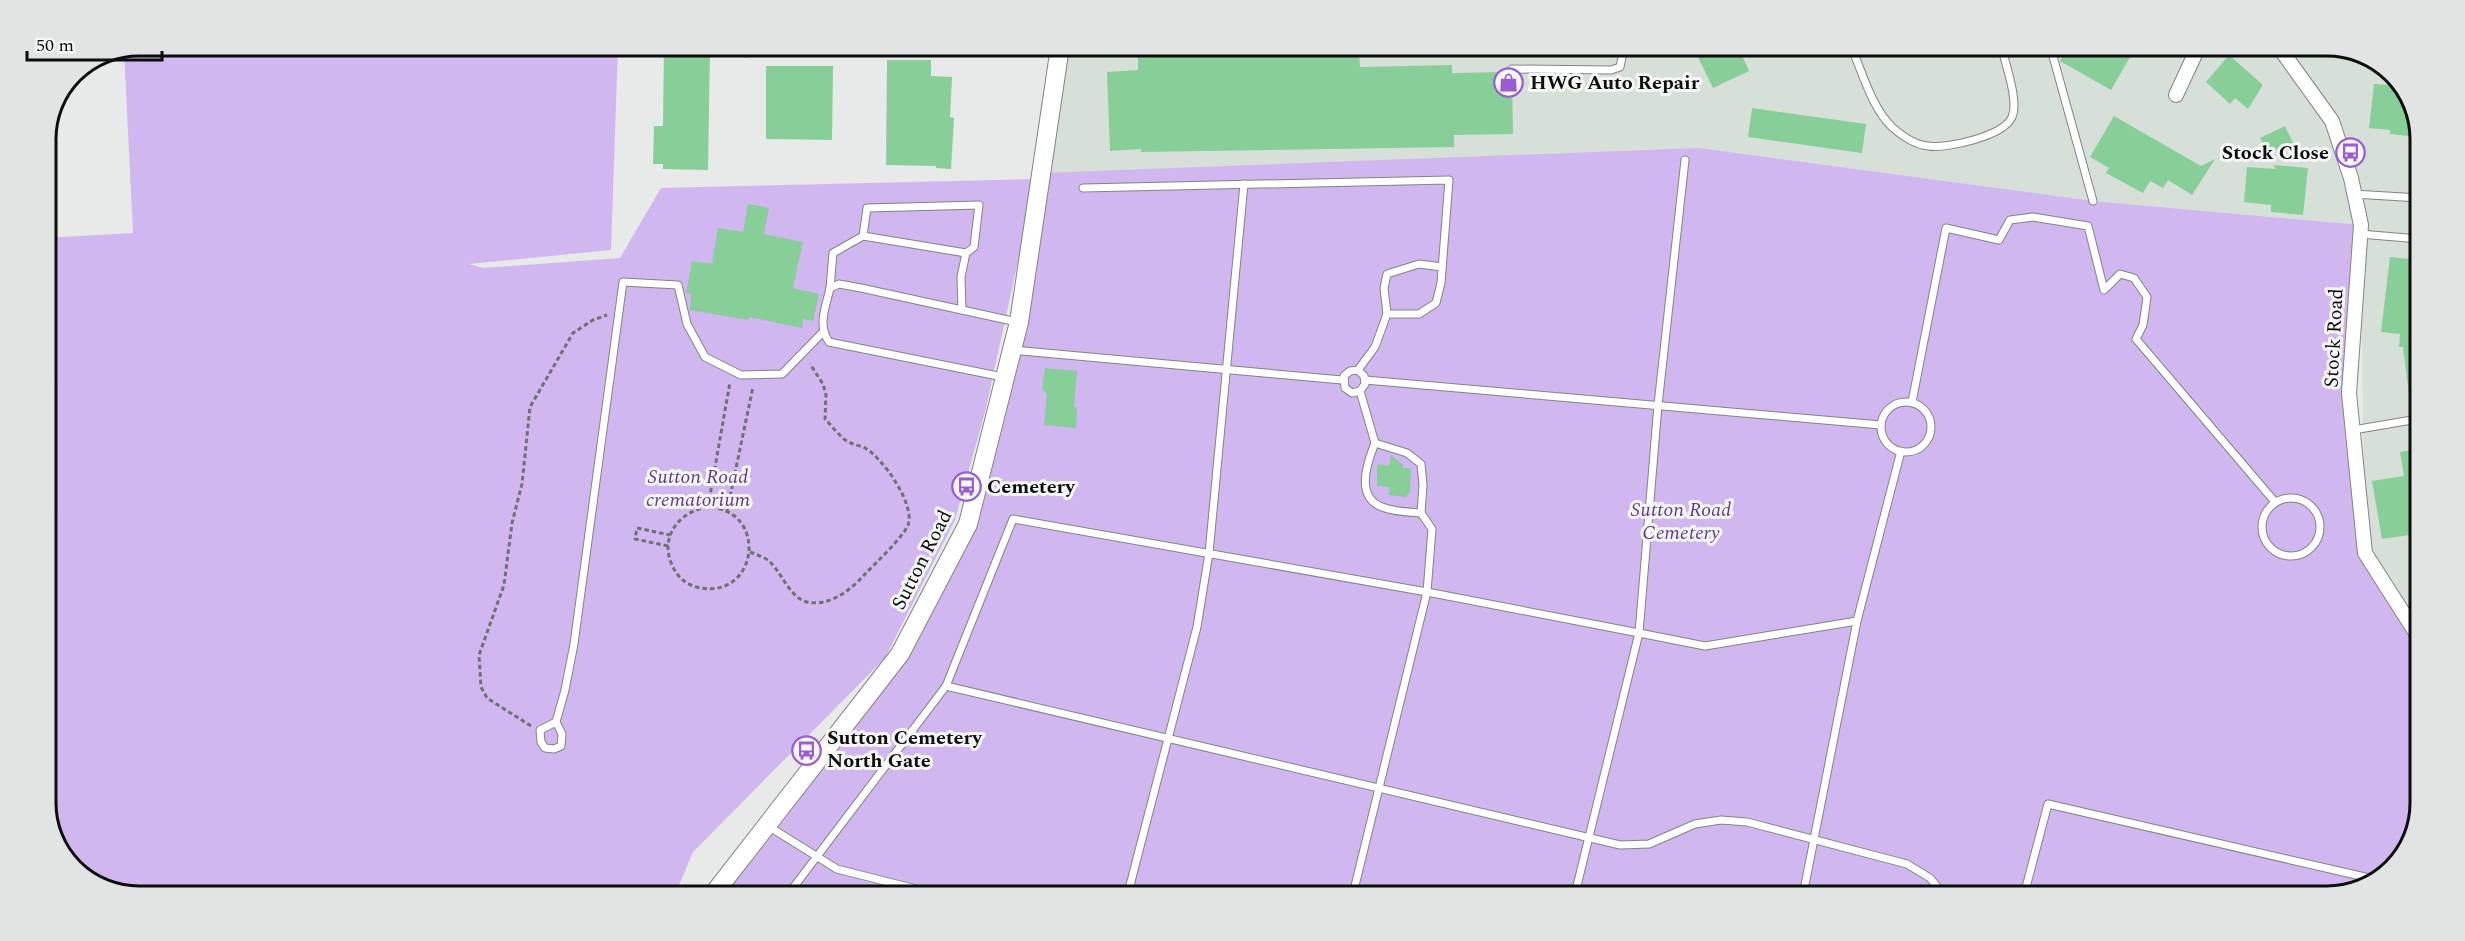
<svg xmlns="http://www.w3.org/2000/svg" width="2465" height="941" viewBox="0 0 2465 941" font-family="Spectral,serif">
	<rect width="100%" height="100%" fill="#e7eae8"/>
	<!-- built -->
	<path fill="#d6e0d8" d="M1066,47l1291,3 44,32 19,50 -4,494 -51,-73 -5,-328 -267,-24 -1050,-28z"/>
	<!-- green -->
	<g fill="#d0b7ef">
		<path d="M139,45l479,1 -7,204 -142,14 14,4 137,-10 41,-70 375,-9 -51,233 -30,108 -70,138 -192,194 -17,40 -568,-1 -43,-31 -20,-51v-571l88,-5 -9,-182z"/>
		<path d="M1699,148l394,53 268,24 -12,168 16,160 51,80 -1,200 -36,47 -52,16 -1612,-4 185,-238 68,-130 75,-351z"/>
	</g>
	<!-- building -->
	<g fill="#87ce98">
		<path d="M664,46h46l-2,124 -45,-1v-5h-10l1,-38h9z"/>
		<path d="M1138,47l209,1v5h12l1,14 92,-2v8l55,-1 5,3 1,59 -59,1v12l-313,5v-3l-31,2 -3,-79 31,-2z"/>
		<path d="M1694,49h45l10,22 -36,17z"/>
		<path d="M2067,49h17l50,1 -23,40 -51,-29z"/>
		<path d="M2229,55l34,30 -15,24 -13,-11 -5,6 -24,-22z"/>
		<path d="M887,60h44v16l21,1 -2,40 4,1 -3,51 -15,-1v-2l-50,-1z"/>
		<path d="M766,66h67l-1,74 -66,-1z"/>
		<path d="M2374,84l29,2 17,46v5l-30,-3v-4l-21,-2z"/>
		<path d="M1752,108l114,16 -4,29 -114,-16z"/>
		<path d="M2114,116l87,50 14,-7 -23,36 -24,-15 -5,8 -13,-7 -7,12 -37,-20 3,-5 -19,-11z"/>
		<path d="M2285,126l8,17 -25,11 -8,-16z"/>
		<path d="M2273,165l35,3 -5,47 -32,-3v-7l-27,-3 3,-35 29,2z"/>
		<path d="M748,204l21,4 -5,26 39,8 -10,46 26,6 -6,27 -10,-2 -1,9 -53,-11 -1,3 -58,-10 1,-16 -5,-1 6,-32 20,3 6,-36 25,4z"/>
		<path d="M2390,257l29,3 -1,133 -9,1 -6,-47h-4l1,-13 -19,-2z"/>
		<path d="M1045,368l32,3 -3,36 3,1 -1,20 -32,-3 3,-31 -5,-5z"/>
		<path d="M2418,449l-1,85 -35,5 -10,-58 32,-5 -4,-24z"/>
		<path d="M1391,455l12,10v3h8l-1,25 -5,4 -16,-2v-8l-12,-1v-22l12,2z"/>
	</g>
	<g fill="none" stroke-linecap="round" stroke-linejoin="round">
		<defs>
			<g id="service">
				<path d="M827,47l230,5"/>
				<path d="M1852,49c11,25 20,59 40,78 9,8 23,18 36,19 19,3 76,-10 84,-29 7,-15 -6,-51 -10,-68"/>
				<path d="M2051,49l42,152"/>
				<path d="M746,53l11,-7"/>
				<path d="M1512,69l99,1 9,-3 4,-19"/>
				<path d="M1685,160l-27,245 -19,228 66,13 152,-25 44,-170"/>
				<path d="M1083,188l366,-8 -8,103 -5,20 -17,11h-32l-12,33 -17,23 -8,1 -6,5 1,12 7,5 8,-2 5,-7 -1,-8 -6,-6"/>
				<path d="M2354,194l65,4"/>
				<path d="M2360,234l59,5"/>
				<path d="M863,236l4,-28 112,-3 -5,42 -8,6"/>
				<path d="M830,288l3,-35 30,-17 103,17 -5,24 1,33"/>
				<path d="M1387,314l-3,-26 3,-14 32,-10 23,3"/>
				<path d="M1012,350l330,30"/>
				<path d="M1003,377l-174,-35c-12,-17 -3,-35 1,-54l9,-4 22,4 156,34"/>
				<path d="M1365,380l516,45"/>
				<path d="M1912,402l34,-174 53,12 11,-20 23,-3 55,9 16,64 16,-16 14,4 13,19 -4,28 -7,14 139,163"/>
				<circle cx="1906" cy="427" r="25"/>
				<path d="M2353,430l65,-11"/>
				<path d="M1375,443c-8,20 -20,54 7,64 12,5 27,5 39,6"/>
				<circle cx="2291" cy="527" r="29"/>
				<path d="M946,686l674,159 29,-1 46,-20 26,-4 26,2 160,42 23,14 14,17"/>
				<path d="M556,722l-16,8 1,12 4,6 9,1 7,-3 1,-12 -6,-12 9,-32 9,-46 49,-362 55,3 9,39 18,33 36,18 41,-1 40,-41"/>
				<path d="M768,826l69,43 95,24"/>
				<path d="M790,892l156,-206 67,-167 414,73 212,41 -64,261"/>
				<path d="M1128,893l69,-266 12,-74 35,-369"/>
				<path d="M1353,894l74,-302 5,-63 -11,-16 2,-28 -2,-21 -14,-11 -32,-10 -15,-52"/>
				<path d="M1803,895l54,-274"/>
				<path d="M2024,895l24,-91 330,76"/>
			</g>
			<g id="minor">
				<path d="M2281,50l51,71 19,57 10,47 -12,168 16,160 51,80"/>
				<path d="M2176,95l21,-45"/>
			</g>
			<path id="tertiary" d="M715,892l185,-238 68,-130 51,-202 41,-275"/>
		</defs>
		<!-- service casing -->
		<use href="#service" stroke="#828482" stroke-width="9"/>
		<!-- minor casing -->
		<use href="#minor" stroke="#828482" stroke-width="16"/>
		<!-- tertiary casing -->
		<use href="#tertiary" stroke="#828482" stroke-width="20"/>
		<!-- path -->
		<g stroke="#6f7170" stroke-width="3" stroke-dasharray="4.5 3" stroke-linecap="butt">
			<path d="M708,507c-29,4 -50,31 -35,60 5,11 15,19 28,21 57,10 68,-78 7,-81l22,-125"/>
			<path d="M727,511l26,-124"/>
			<path d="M668,546l-33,-7 2,-11 33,7"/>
			<path d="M750,552c7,3 15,5 20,10 12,11 20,36 37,40 23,5 45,-13 59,-29 11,-11 37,-36 42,-48 8,-20 -26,-68 -43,-77 -7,-3 -15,-4 -21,-9 -7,-6 -13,-14 -19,-20l1,-24 -3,-11 -13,-20"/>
			<path d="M531,726l-44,-28 -6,-11 -2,-32 25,-70 8,-62 10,-39 8,-77 43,-74 20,-13 14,-5"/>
		</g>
		<!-- service -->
		<use href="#service" stroke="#fff" stroke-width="7"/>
		<!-- minor -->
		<use href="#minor" stroke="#fff" stroke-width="14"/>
		<!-- tertiary -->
		<use href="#tertiary" stroke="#fff" stroke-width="18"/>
	</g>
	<!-- icons -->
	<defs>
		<symbol id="shop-ring" viewBox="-11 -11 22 22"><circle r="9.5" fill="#f4f7f5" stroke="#995cd3" stroke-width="1.5"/><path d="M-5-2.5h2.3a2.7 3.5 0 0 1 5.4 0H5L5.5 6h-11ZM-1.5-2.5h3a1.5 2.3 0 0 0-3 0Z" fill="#995cd3"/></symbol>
		<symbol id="bus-ring" viewBox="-11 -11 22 22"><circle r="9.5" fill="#f4f7f5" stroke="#995cd3" stroke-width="1.5"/><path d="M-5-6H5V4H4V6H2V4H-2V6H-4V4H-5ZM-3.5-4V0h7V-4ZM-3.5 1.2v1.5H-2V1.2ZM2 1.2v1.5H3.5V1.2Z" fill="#995cd3"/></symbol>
	</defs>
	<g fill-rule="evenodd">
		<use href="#shop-ring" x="1492" y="66" width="33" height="33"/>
		<use href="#bus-ring" x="2334" y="136" width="33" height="33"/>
		<use href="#bus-ring" x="950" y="470" width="33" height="33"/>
		<use href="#bus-ring" x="790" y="734" width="33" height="33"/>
	</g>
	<g text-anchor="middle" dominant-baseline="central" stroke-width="6" stroke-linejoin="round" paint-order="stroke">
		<!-- poi labels -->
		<g font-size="20" font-weight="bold" fill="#0c0d0c" stroke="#f4f7f5" text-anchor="start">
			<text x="1530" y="83">HWG Auto Repair</text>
			<text x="2329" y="153" text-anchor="end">Stock Close</text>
			<text x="987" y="487">Cemetery</text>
			<text x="827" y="738">Sutton Cemetery<tspan x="827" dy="23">North Gate</tspan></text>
		</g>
		<!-- street labels -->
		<g font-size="20" fill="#0c0d0c" stroke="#f4f7f5">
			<text transform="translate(2334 338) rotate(-87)">Stock Road</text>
			<text transform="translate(922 560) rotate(-63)">Sutton Road</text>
		</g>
		<!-- park labels -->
		<g font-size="20" font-style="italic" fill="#653b8d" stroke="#f4f7f5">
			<text x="698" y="477">Sutton Road<tspan x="698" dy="23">crematorium</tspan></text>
			<text x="1681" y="510">Sutton Road<tspan x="1681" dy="23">Cemetery</tspan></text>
		</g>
	</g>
	<!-- crop -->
	<path d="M0 0H2465V941H0ZM139 56H2327A83 83 0 0 1 2410 139V803A83 83 0 0 1 2327 886H139A83 83 0 0 1 56 803V139A83 83 0 0 1 139 56Z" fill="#e1e4e2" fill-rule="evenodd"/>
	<path fill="none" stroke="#0c0d0c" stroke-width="3" d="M139 56H2327A83 83 0 0 1 2410 139V803A83 83 0 0 1 2327 886H139A83 83 0 0 1 56 803V139A83 83 0 0 1 139 56Z"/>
	<!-- scale -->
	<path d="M27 51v9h135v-9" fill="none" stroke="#0c0d0c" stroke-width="3"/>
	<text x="36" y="51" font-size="18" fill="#0c0d0c" stroke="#f4f7f5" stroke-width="4.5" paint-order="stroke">50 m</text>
</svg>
